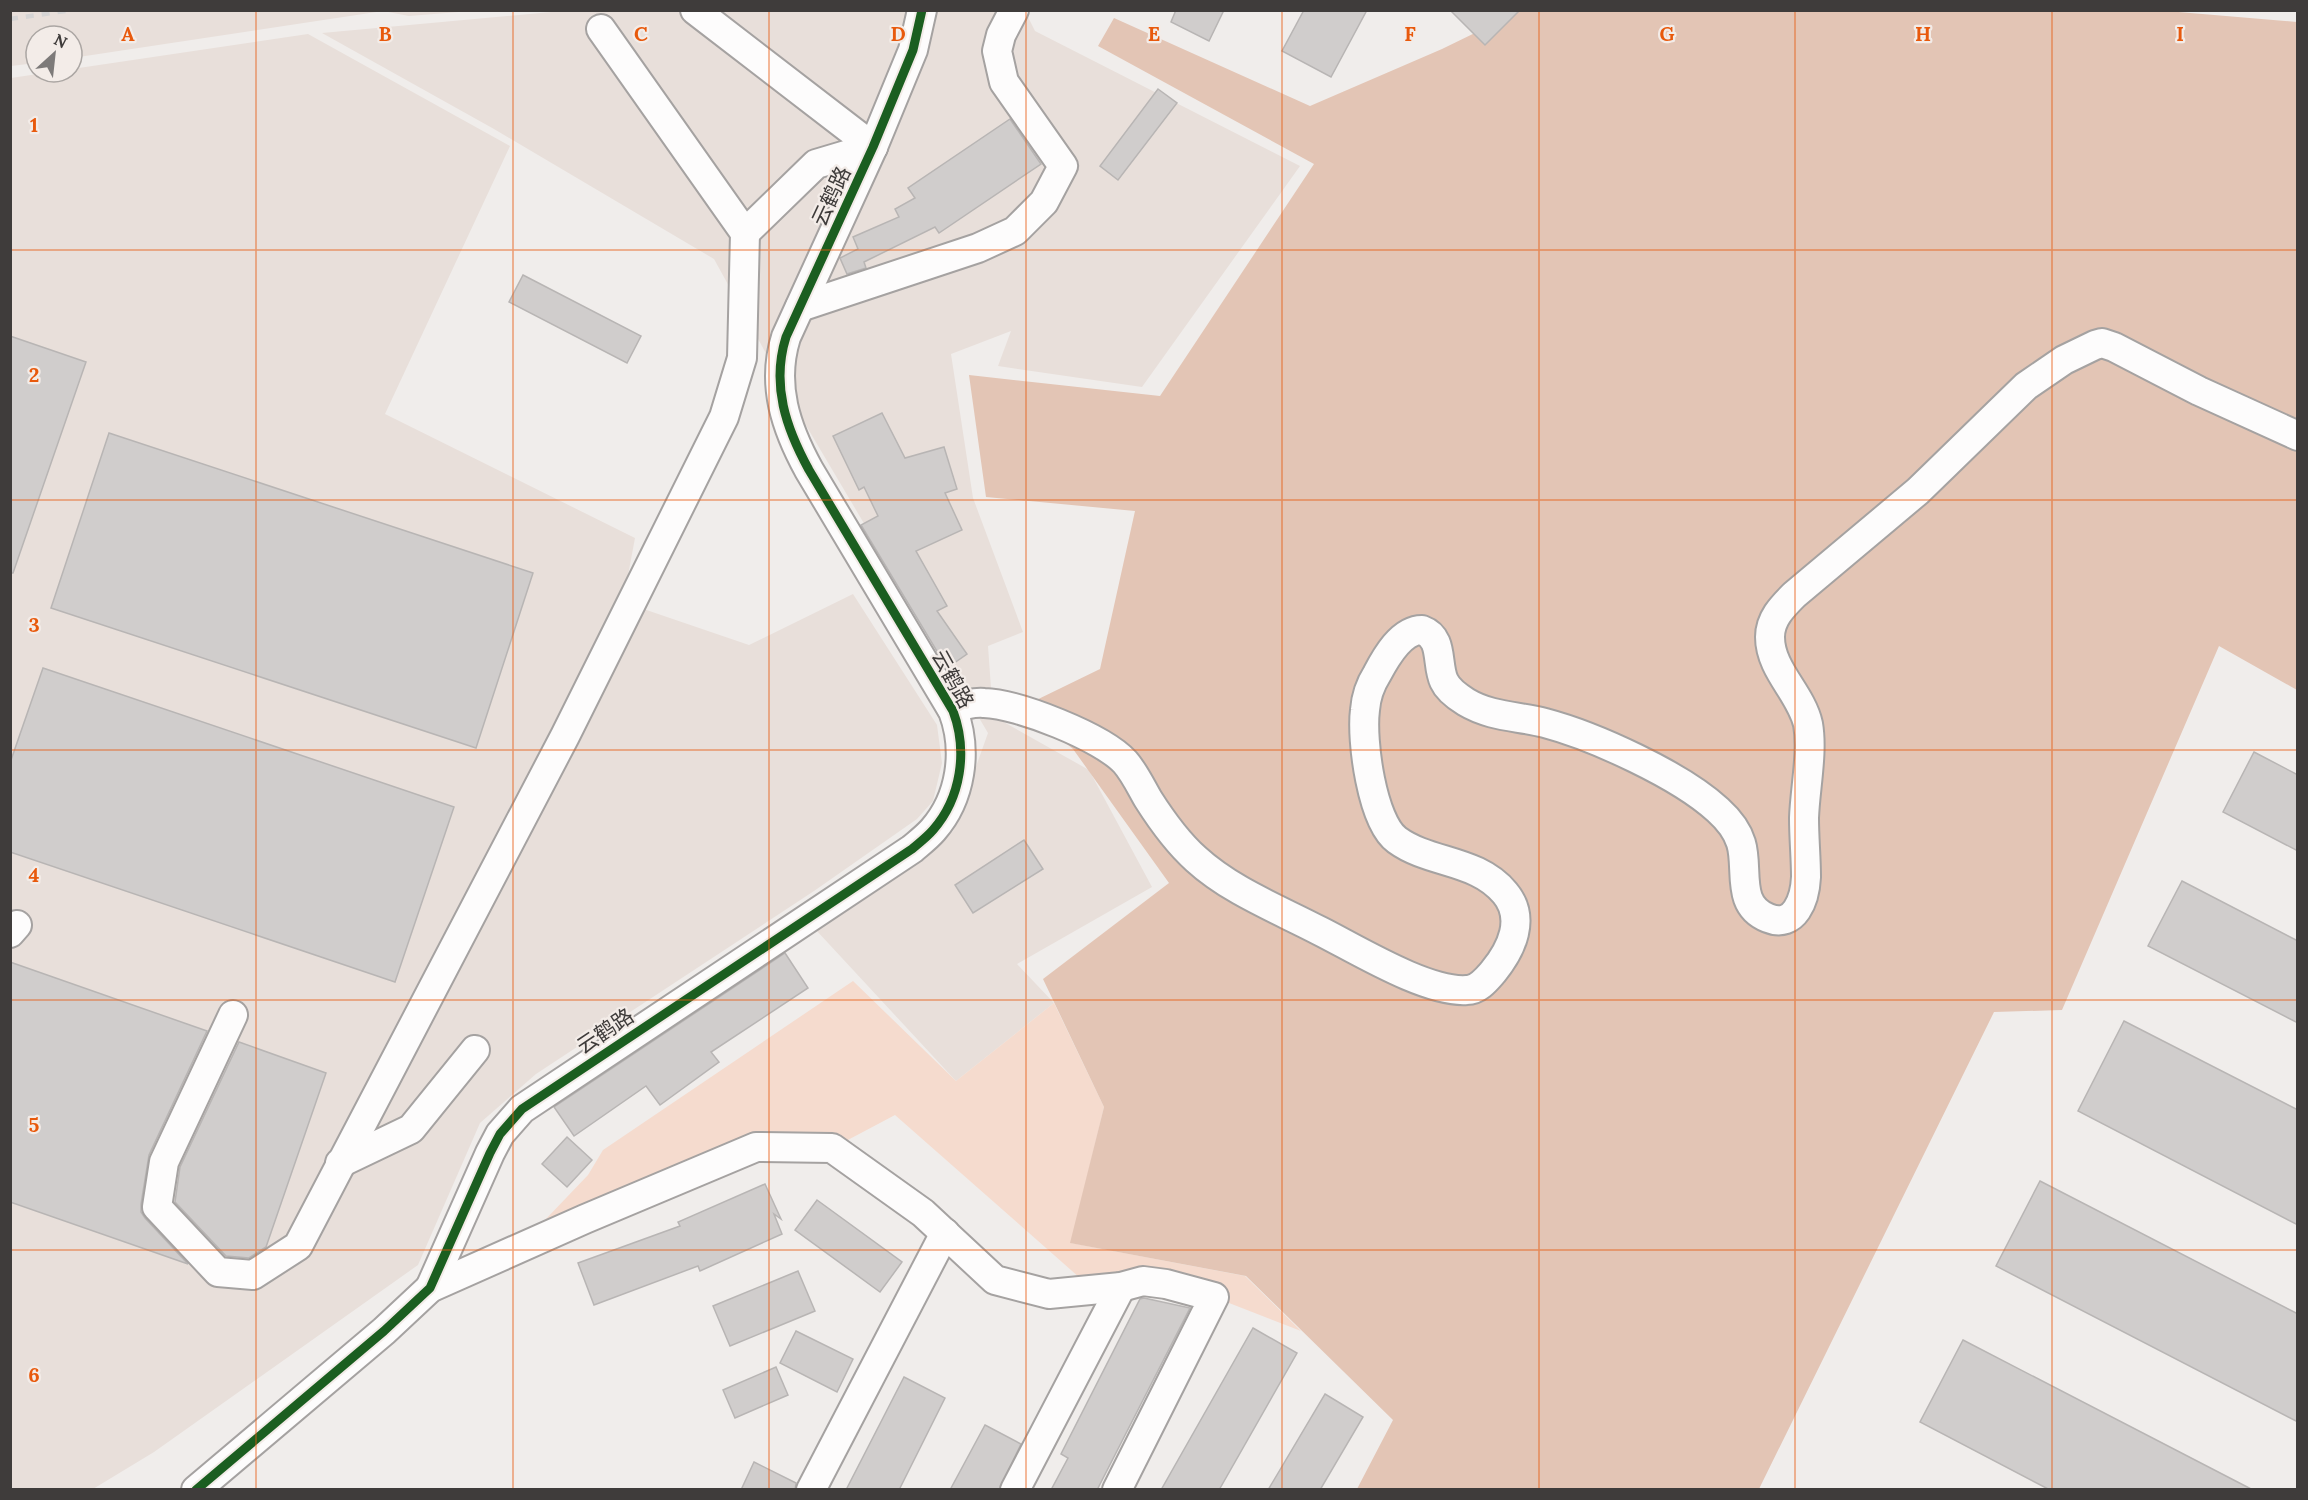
<svg xmlns="http://www.w3.org/2000/svg" width="2308" height="1500" viewBox="0 0 2308 1500" font-family="Lora,'Noto Sans SC',serif">
	<rect width="100%" height="100%" fill="#f0edeb"/>
	<!-- built -->
	<g fill="#e8dfda">
		<path d="M573,10l452,1 10,20 265,135 -158,221 -144,-21 13,-35 -60,23 22,144 50,134 -35,14 5,70 96,54 63,117 -135,77 37,39 -98,78 -140,-151 137,-99 35,-98 -187,-316 -87,-158 -220,-130 -172,-96z"/>
		<path d="M10,11l1,-1 460,1 -62,5 -26,-5 -311,47v-22h-36v27l-25,3z"/>
		<path d="M308,34l202,112 -125,268 250,124 -12,64 126,43 104,-51 84,131 5,38 -9,38 -16,18 -103,72 -278,183 -56,49 -62,142 -264,187 -61,37 -82,1v-1412l40,-6h21v-3z"/>
	</g>
	<!-- green -->
	<path fill="#f5dbce" d="M853,981l103,100 98,-78 50,104 -33,136 174,33 56,55 -154,-60 -67,7 -185,-163 -51,27 -88,-5 -193,84 -18,-1 43,-45 15,-25z"/>
	<!-- forest -->
	<path fill="#e3c5b5" d="M2155,10l142,12v668l-78,-44 -157,364 -68,2 -235,477h-402l36,-69 -147,-144 -176,-33 34,-136 -61,-128 126,-96 -96,-134 -51,-42 78,-38 35,-158 -149,-14 -17,-122 191,21 154,-232 -216,-118 16,-28 196,88 132,-57 78,-38z"/>
	<!-- building -->
	<g fill="#d0cdcc" stroke="#b8b5b4" stroke-width="1.5">
		<path d="M1176,10h48l-15,31 -38,-19z"/>
		<path d="M1304,10h63l-36,67 -49,-26z"/>
		<path d="M1450,10h70l-35,35z"/>
		<path d="M1158,89l19,14 -59,77 -18,-14z"/>
		<path d="M1010,119l31,45 -102,69 -4,-6 -71,35 2,6 -19,6 -7,-16 18,-9 -5,-12 46,-20 -4,-8 20,-11 -7,-10z"/>
		<path d="M523,275l118,61 -14,27 -118,-61z"/>
		<path d="M10,336l76,26 -73,211h-3z"/>
		<path d="M882,413l23,45 39,-11 13,42 -12,4 17,37 -46,21 31,55 -10,5 30,43 -20,14 -86,-143 17,-9 -14,-29 -5,3 -26,-54z"/>
		<path d="M109,433l424,140 -57,175 -425,-140z"/>
		<path d="M43,668l411,139 -59,175 -385,-130v-89z"/>
		<path d="M2254,752l44,23v76l-75,-39z"/>
		<path d="M1024,840l19,29 -70,44 -18,-28z"/>
		<path d="M2182,881l116,60v82l-150,-77z"/>
		<path d="M785,953l23,35 -97,64 8,10 -59,43 -14,-19 -72,50 -20,-29z"/>
		<path d="M10,962l197,69 -58,124 -8,49v8l4,6 43,46 -178,-62z"/>
		<path d="M2124,1021l174,89v115l-220,-114z"/>
		<path d="M239,1042l87,31 -60,174 -17,11 -23,-2 -51,-54 5,-35z"/>
		<path d="M567,1137l25,23 -25,27 -25,-23z"/>
		<path d="M2040,1181l258,133v108l-302,-156z"/>
		<path d="M765,1184l16,35 -7,-5 8,20 -82,37 -2,-5 -104,39 -16,-42 102,-37 -2,-4z"/>
		<path d="M817,1200l85,62 -22,30 -85,-62z"/>
		<path d="M798,1271l17,40 -85,35 -17,-40z"/>
		<path d="M1144,1298l46,10 -93,182h-46l17,-32 -7,-4 79,-155z"/>
		<path d="M1253,1328l44,25 -78,137h-58z"/>
		<path d="M796,1331l57,28 -16,33 -57,-29z"/>
		<path d="M1963,1340l290,150h-203l-130,-68z"/>
		<path d="M776,1367l12,28 -53,23 -12,-28z"/>
		<path d="M904,1377l41,21 -46,92h-53z"/>
		<path d="M1325,1394l38,23 -43,73h-52z"/>
		<path d="M985,1425l36,19 -22,46h-49z"/>
		<path d="M754,1462l42,21 -1,7h-54z"/>
	</g>
	<g fill="none" stroke-linecap="round" stroke-linejoin="round">
		<defs>
			<g id="minor">
				<path d="M695,10l178,137"/>
				<path d="M745,233l71,-69 57,-17"/>
				<path d="M800,307l178,-59 37,-17 29,-29 19,-36 -59,-84 -7,-31 4,-16 13,-25"/>
				<path d="M952,709c11,-4 21,-7 32,-6 34,1 118,34 141,59 9,10 16,25 23,37 14,22 29,43 48,60 35,32 82,50 124,72 36,18 107,62 147,59 11,0 19,-10 26,-18 19,-23 33,-54 12,-79 -28,-34 -75,-29 -108,-53 -25,-18 -36,-100 -32,-130 1,-13 5,-25 12,-36 9,-17 24,-44 45,-44 22,8 14,34 22,51 4,9 14,16 22,21 25,15 52,14 79,21 49,13 135,52 173,87 10,9 19,20 23,33 8,26 -6,62 27,75 27,11 37,-19 38,-41 0,-19 -2,-39 -2,-59 1,-29 9,-66 4,-94 -7,-31 -38,-54 -38,-87 0,-18 12,-30 24,-42l124,-104 108,-105 38,-26 31,-15 7,-2 12,4 85,44 99,45"/>
				<path d="M10,933l7,-8"/>
				<path d="M233,1015l-69,147 -7,45 61,65 35,3 45,-29 267,-510 159,-319 18,-59 3,-125 -144,-204"/>
				<path d="M340,1163l71,-34 64,-79"/>
				<path d="M430,1288l60,-135 10,-19 22,-25 390,-260c7,-6 15,-12 21,-19 28,-32 35,-79 20,-119l-144,-241c-23,-42 -38,-85 -23,-133l87,-190 40,-97 9,-40"/>
				<path d="M196,1490l188,-159 46,-43 155,-69 171,-72 76,1 91,65 72,67 54,14 72,-7 22,-6 23,3 48,13 -97,193"/>
				<path d="M811,1490l134,-257"/>
				<path d="M1015,1490l106,-203"/>
			</g>
		</defs>
		<!-- minor casing -->
		<use href="#minor" stroke="#a5a2a1" stroke-width="32"/>
		<!-- minor -->
		<use href="#minor" stroke="#fdfcfc" stroke-width="28"/>
		<!-- rail -->
		<path stroke="#d5d4d4" stroke-width="4.5" stroke-dasharray="8 8" stroke-linecap="butt" d="M10,19l62,-9"/>
		<defs>
			<path id="cycleway" d="M196,1490l188,-159 46,-43 60,-135 10,-19 22,-25 390,-260c7,-6 15,-12 21,-19 28,-32 35,-79 20,-119l-144,-241c-23,-42 -38,-85 -23,-133l87,-190 40,-97 9,-40"/>
		</defs>
		<!-- cycleway casing -->
		<use href="#cycleway" stroke="#f3ece8" stroke-width="13"/>
		<!-- cycleway -->
		<use href="#cycleway" stroke="#1b5e20" stroke-width="9"/>
	</g>
	<!-- grid -->
	<path fill="none" stroke="#e8590c" stroke-width="1.5" stroke-opacity="0.55" d="M256,10v1480M513,10v1480M769,10v1480M1026,10v1480M1282,10v1480M1539,10v1480M1795,10v1480M2052,10v1480M10,250h2288M10,500h2288M10,750h2288M10,1000h2288M10,1250h2288"/>
	<g text-anchor="middle" dominant-baseline="central" stroke-width="4.5" stroke-linejoin="round" paint-order="stroke">
		<!-- street labels -->
		<g font-size="21" fill="#3f3c3b" stroke="#f3ece8">
			<text transform="translate(831 196) rotate(-65)">云鹤路</text>
			<text transform="translate(953 679) rotate(61)">云鹤路</text>
			<text transform="translate(605 1031) rotate(-34)">云鹤路</text>
		</g>
	</g>
	<g font-size="20" text-anchor="middle" font-weight="bold" fill="#e8590c" stroke="#f3ece8" stroke-width="4.5" stroke-linejoin="round" paint-order="stroke">
		<text x="128" y="41">A</text>
		<text x="385" y="41">B</text>
		<text x="641" y="41">C</text>
		<text x="898" y="41">D</text>
		<text x="1154" y="41">E</text>
		<text x="1410" y="41">F</text>
		<text x="1667" y="41">G</text>
		<text x="1923" y="41">H</text>
		<text x="2180" y="41">I</text>
		<text x="34" y="132">1</text>
		<text x="34" y="382">2</text>
		<text x="34" y="632">3</text>
		<text x="34" y="882">4</text>
		<text x="34" y="1132">5</text>
		<text x="34" y="1382">6</text>
	</g>
	<!-- border -->
	<rect width="2308" height="1500" fill="none" stroke="#3f3c3b" stroke-width="24"/>
	<!-- north arrow -->
	<g transform="translate(54 54) rotate(27)"><circle r="28" fill="#f3ece8" stroke="#aba6a3" stroke-width="1.5"/>
	<path d="M0-4.5L10 22L0 15L-10 22Z" fill="#7d7a79"/>
	<text y="-9" font-size="16" font-weight="bold" text-anchor="middle" fill="#3f3c3b">N</text>
	</g>
</svg>
